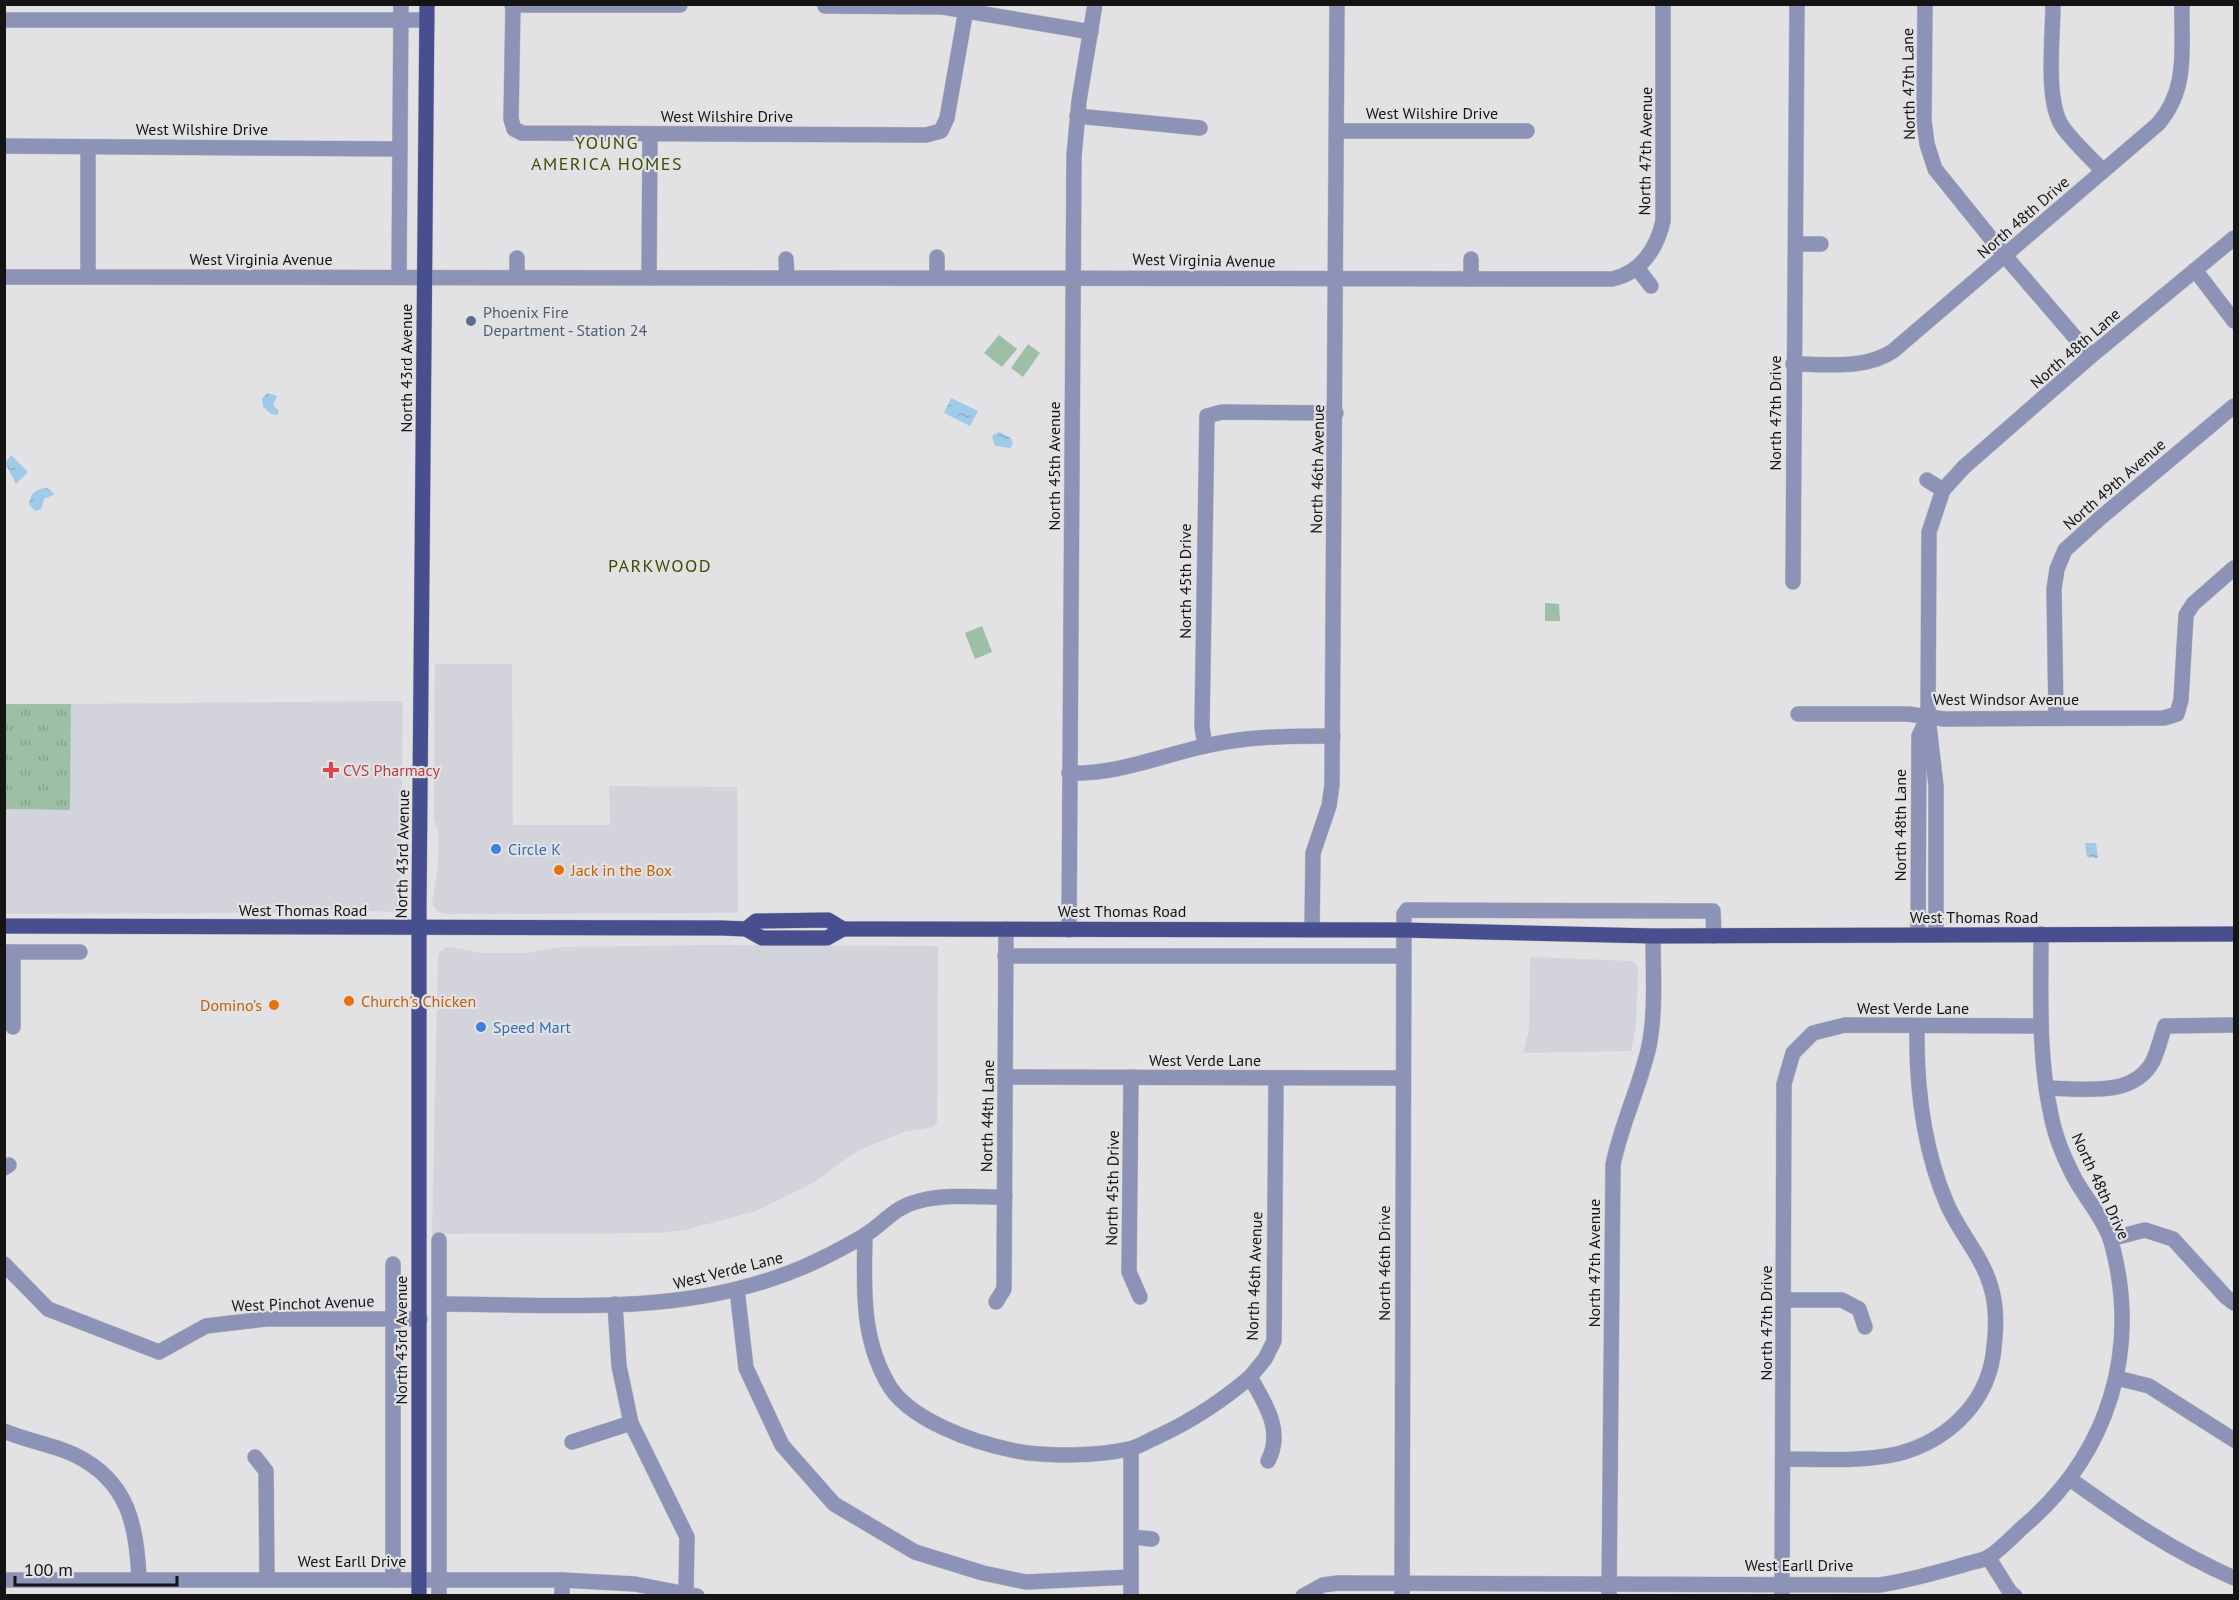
<svg xmlns="http://www.w3.org/2000/svg" width="2239" height="1600" viewBox="0 0 2239 1600" font-family="'PT Sans',sans-serif">
	<defs>
		<pattern id="park-tufts" width="24" height="20" patternUnits="userSpaceOnUse" patternTransform="scale(1.5)"><rect width="24" height="20" fill="#9dbfa6"/><path d="M3 7l-1-3M5 7V3M7 7l1-3M15 17l-1-3M17 17v-4M19 17l1-3" fill="none" stroke="#86a38e"/></pattern>
		<pattern id="water-ripples" width="26" height="14" patternUnits="userSpaceOnUse" patternTransform="scale(1.5)"><rect width="26" height="14" fill="#9fcae8"/><path d="M2 4q2-2 4 0t4 0M15 11q2-2 4 0t4 0" fill="none" stroke="#88adc6"/></pattern>
	</defs>
	<rect width="100%" height="100%" fill="#e2e2e4"/>
	<!-- built -->
	<g fill="#d2d3db">
		<path d="M435,664h77l1,161h97l-1,-39 128,1 1,126 -294,1 -7,-3 -5,-8 6,-36 1,-33 -5,-16z"/>
		<path d="M403,701l-3,204 -7,7 -47,-2 -70,3 -271,1v-105l65,1 1,-106z"/>
		<path d="M706,945l232,1 -1,176 -4,5 -29,5 -33,13 -18,9 -40,29 -57,28 -71,19 -25,3 -228,1 6,-280 7,-6 6,-1 31,6h43l36,-6z"/>
		<path d="M1530,957l103,4 5,6 -2,58 -5,26 -108,2 6,-23z"/>
	</g>
	<!-- park -->
	<path fill="url(#park-tufts)" d="M5,704h66l-1,106 -65,-1z"/>
	<!-- pitch -->
	<g fill="#9dbfa6">
		<path d="M999,335l18,14 -15,18 -18,-14z"/>
		<path d="M1028,344l12,9 -17,24 -12,-9z"/>
		<path d="M1545,603l14,1 1,17h-15z"/>
		<path d="M982,626l10,26 -17,7 -10,-26z"/>
	</g>
	<!-- water -->
	<g fill="url(#water-ripples)">
		<path d="M267,393l10,3 -4,9 6,6 -2,4 -6,-1 -8,-7 -1,-8z"/>
		<path d="M951,398l27,13 -8,15 -26,-13z"/>
		<path d="M999,432l12,6 2,6 -3,4 -15,-2 -3,-10z"/>
		<path d="M11,455l17,17 -12,12 -11,-21z"/>
		<path d="M47,488l8,6 -11,5 -3,10 -6,2 -6,-7c2,-12 7,-15 18,-16z"/>
		<path d="M2085,843h11l2,15 -11,-1z"/>
	</g>
	<g fill="none" stroke-linecap="round" stroke-linejoin="round">
		<defs>
			<g id="minor">
				<path d="M513,4l-2,115 3,10 8,4 404,2 15,-4 6,-13 20,-114"/>
				<path d="M1925,4l-1,117 3,23 8,25 71,88 85,99"/>
				<path d="M2053,4c0,32 -8,96 9,122 11,16 28,31 41,45"/>
				<path d="M512,5h168"/>
				<path d="M825,6l118,1 148,25"/>
				<path d="M4,20h423"/>
				<path d="M1077,116l123,12"/>
				<path d="M1337,131h190"/>
				<path d="M4,146l396,3"/>
				<path d="M88,147v129"/>
				<path d="M1796,244h25"/>
				<path d="M937,257v20"/>
				<path d="M517,258v19"/>
				<path d="M786,259l1,19"/>
				<path d="M1471,259v20"/>
				<path d="M1637,268l14,18"/>
				<path d="M2195,270l39,51"/>
				<path d="M4,277l1608,2c29,-6 45,-31 51,-58v-217"/>
				<path d="M399,277l2,-273"/>
				<path d="M649,278l1,-144"/>
				<path d="M1793,364c35,0 71,6 100,-13l265,-227c31,-36 23,-75 24,-120"/>
				<path d="M1927,480l16,10"/>
				<path d="M1793,582l4,-578"/>
				<path d="M1798,714h110l36,5 220,-1 13,-4 4,-14 5,-85 7,-11 41,-36"/>
				<path d="M2056,718l-2,-129 3,-20 8,-19 34,-31 135,-113"/>
				<path d="M1205,746l-3,-19 5,-311 15,-4 114,1"/>
				<path d="M1069,773c47,2 91,-17 136,-27 43,-10 84,-10 128,-10"/>
				<path d="M1069,930l5,-774 5,-55 16,-97"/>
				<path d="M1312,930l1,-77 16,-47 3,-21 5,-781"/>
				<path d="M1918,935l1,-199 9,-19"/>
				<path d="M1936,935v-149l-8,-69 1,-185 14,-42 21,-23 127,-111 143,-118"/>
				<path d="M4,952h76"/>
				<path d="M13,952v75"/>
				<path d="M1005,956h397"/>
				<path d="M1006,1077l397,1"/>
				<path d="M1131,1077l-2,195 11,25"/>
				<path d="M2046,1088c35,0 87,11 107,-27 5,-11 8,-24 12,-35l69,-1"/>
				<path d="M4,1168l5,-3"/>
				<path d="M865,1235c-1,51 -4,101 22,147 20,38 88,61 129,69 32,6 81,5 113,-2 10,-2 20,-9 30,-13 34,-16 62,-34 91,-59"/>
				<path d="M2110,1239l35,-9 28,9 53,58 8,6"/>
				<path d="M439,1240v356"/>
				<path d="M4,1264l44,45 111,43 47,-26 60,-7h154"/>
				<path d="M737,1289l9,79 36,77 52,59 81,48 68,21 43,9 105,-5"/>
				<path d="M1784,1300h58l17,9 6,18"/>
				<path d="M996,1302l8,-13 2,-360"/>
				<path d="M439,1304c98,0 202,9 298,-15 48,-12 82,-27 125,-52 21,-12 31,-30 57,-36 27,-7 58,-4 86,-4"/>
				<path d="M615,1304l4,62 12,57 56,114 -1,55"/>
				<path d="M2117,1378l32,8 85,54"/>
				<path d="M4,1431c23,10 51,14 71,24 53,26 62,70 64,124"/>
				<path d="M572,1442l59,-19"/>
				<path d="M255,1457l11,14 1,108"/>
				<path d="M1783,1459c37,0 77,3 114,-5 48,-12 88,-48 96,-98 3,-24 5,-48 -3,-72 -9,-29 -31,-52 -43,-80 -24,-56 -31,-118 -30,-178"/>
				<path d="M1268,1461c16,-30 -3,-58 -18,-84l15,-18 9,-18 2,-263"/>
				<path d="M2070,1479c54,39 103,72 164,99"/>
				<path d="M1132,1537l20,2"/>
				<path d="M1988,1557l22,35 5,4"/>
				<path d="M4,1580h558l73,4 62,12"/>
				<path d="M393,1580v-316"/>
				<path d="M562,1580v16"/>
				<path d="M1131,1596v-147"/>
				<path d="M1303,1596l20,-11 15,-2 541,2c29,-4 56,-12 84,-20 8,-3 19,-4 26,-8 12,-8 23,-20 34,-30 86,-73 118,-177 88,-286 -7,-22 -25,-42 -36,-62 -10,-19 -20,-43 -24,-64 -13,-59 -10,-121 -10,-181"/>
				<path d="M1402,1596l2,-682 3,-4 306,1 1,25"/>
				<path d="M1609,1596l4,-431c8,-41 27,-78 36,-119 7,-35 4,-74 4,-110"/>
				<path d="M1782,1596l2,-512 9,-31 20,-20 32,-8 196,1"/>
			</g>
			<g id="major">
				<path d="M4,926l718,2 24,1 16,9h65l16,-9h41l518,1 251,6 581,-2"/>
				<path d="M746,929l10,-8 72,-1 15,9"/>
				<path d="M419,1596v-692l8,-900"/>
			</g>
		</defs>
		<!-- minor casing -->
		<use href="#minor" stroke="#bdbdbf" stroke-width="16"/>
		<!-- major casing -->
		<use href="#major" stroke="#bdbdbf" stroke-width="16"/>
		<!-- minor -->
		<use href="#minor" stroke="#8c93b7" stroke-width="15"/>
		<!-- major -->
		<use href="#major" stroke="#474f8f" stroke-width="15"/>
	</g>
	<!-- markers -->
	<circle fill="#5c6f8a" stroke="#e2e2e4" stroke-width="2" cx="471" cy="321" r="6"/>
	<path fill="#e0444e" stroke="#e2e2e4" stroke-width="2" d="M328 761h6v6h6v6h-6v6h-6v-6h-6v-6h6z"/>
	<g fill="#3f7fe0" stroke="#e2e2e4" stroke-width="2">
		<circle cx="496" cy="849" r="6"/>
		<circle cx="481" cy="1027" r="6"/>
	</g>
	<g fill="#e8710a" stroke="#e2e2e4" stroke-width="2">
		<circle cx="559" cy="870" r="6"/>
		<circle cx="349" cy="1001" r="6"/>
		<circle cx="274" cy="1005" r="6"/>
	</g>
	<g text-anchor="middle" dominant-baseline="central" stroke-width="4.5" stroke-linejoin="round" paint-order="stroke">
		<!-- street labels -->
		<g font-size="16" fill="#141415" stroke="#e2e2e4">
			<text transform="translate(1908 84) rotate(-91)">North 47th Lane</text>
			<text x="1432" y="113">West Wilshire Drive</text>
			<text x="727" y="116">West Wilshire Drive</text>
			<text x="202" y="129">West Wilshire Drive</text>
			<text transform="translate(1645 151) rotate(-89)">North 47th Avenue</text>
			<text transform="translate(2023 217) rotate(-41)">North 48th Drive</text>
			<text x="261" y="259">West Virginia Avenue</text>
			<text transform="translate(1204 260) rotate(1)">West Virginia Avenue</text>
			<text transform="translate(2075 348) rotate(-41)">North 48th Lane</text>
			<text transform="translate(406 368) rotate(-90)">North 43rd Avenue</text>
			<text transform="translate(1775 413) rotate(-90)">North 47th Drive</text>
			<text transform="translate(1054 466) rotate(-90)">North 45th Avenue</text>
			<text transform="translate(1317 469) rotate(-89)">North 46th Avenue</text>
			<text transform="translate(2114 484) rotate(-41)">North 49th Avenue</text>
			<text transform="translate(1185 581) rotate(-90)">North 45th Drive</text>
			<text x="2006" y="699">West Windsor Avenue</text>
			<text transform="translate(1900 825) rotate(-90)">North 48th Lane</text>
			<text transform="translate(402 854) rotate(-89)">North 43rd Avenue</text>
			<text x="303" y="910">West Thomas Road</text>
			<text x="1122" y="911">West Thomas Road</text>
			<text x="1974" y="917">West Thomas Road</text>
			<text x="1913" y="1008">West Verde Lane</text>
			<text x="1205" y="1060">West Verde Lane</text>
			<text transform="translate(987 1116) rotate(-89)">North 44th Lane</text>
			<text transform="translate(2101 1186) rotate(65)">North 48th Drive</text>
			<text transform="translate(1112 1188) rotate(-89)">North 45th Drive</text>
			<text transform="translate(1384 1263) rotate(-90)">North 46th Drive</text>
			<text transform="translate(1594 1263) rotate(-90)">North 47th Avenue</text>
			<text transform="translate(728 1270) rotate(-14)">West Verde Lane</text>
			<text transform="translate(1254 1276) rotate(-88)">North 46th Avenue</text>
			<text transform="translate(303 1303) rotate(-2)">West Pinchot Avenue</text>
			<text transform="translate(1766 1323) rotate(-90)">North 47th Drive</text>
			<text transform="translate(401 1340) rotate(-90)">North 43rd Avenue</text>
			<text x="352" y="1561">West Earll Drive</text>
			<text x="1799" y="1565">West Earll Drive</text>
		</g>
		<!-- service labels -->
		<g font-size="16" fill="#4e5e75" stroke="#e2e2e4" text-anchor="start">
			<text x="483" y="312">Phoenix Fire<tspan x="483" dy="18">Department - Station 24</tspan></text>
		</g>
		<!-- health labels -->
		<g font-size="16" fill="#be3a42" stroke="#e2e2e4" text-anchor="start">
			<text x="343" y="770">CVS Pharmacy</text>
		</g>
		<!-- shop labels -->
		<g font-size="16" fill="#366cbe" stroke="#e2e2e4" text-anchor="start">
			<text x="508" y="849">Circle K</text>
			<text x="493" y="1027">Speed Mart</text>
		</g>
		<!-- food labels -->
		<g font-size="16" fill="#c56008" stroke="#e2e2e4" text-anchor="start">
			<text x="571" y="870">Jack in the Box</text>
			<text x="361" y="1001">Church's Chicken</text>
			<text x="262" y="1005" text-anchor="end">Domino's</text>
		</g>
		<!-- neighbourhood labels -->
		<g font-size="18" letter-spacing="1.5" fill="#3a5003" stroke="#e2e2e4">
			<text x="607" y="142">YOUNG<tspan x="607" dy="21">AMERICA HOMES</tspan></text>
			<text x="660" y="565">PARKWOOD</text>
		</g>
	</g>
	<!-- border -->
	<rect width="2239" height="1600" fill="none" stroke="#141415" stroke-width="12"/>
	<!-- scale -->
	<path d="M15 1576v9h162v-9" fill="none" stroke="#141415" stroke-width="3"/>
	<text x="24" y="1576" font-size="18" fill="#141415" stroke="#e2e2e4" stroke-width="4.5" paint-order="stroke">100 m</text>
</svg>
